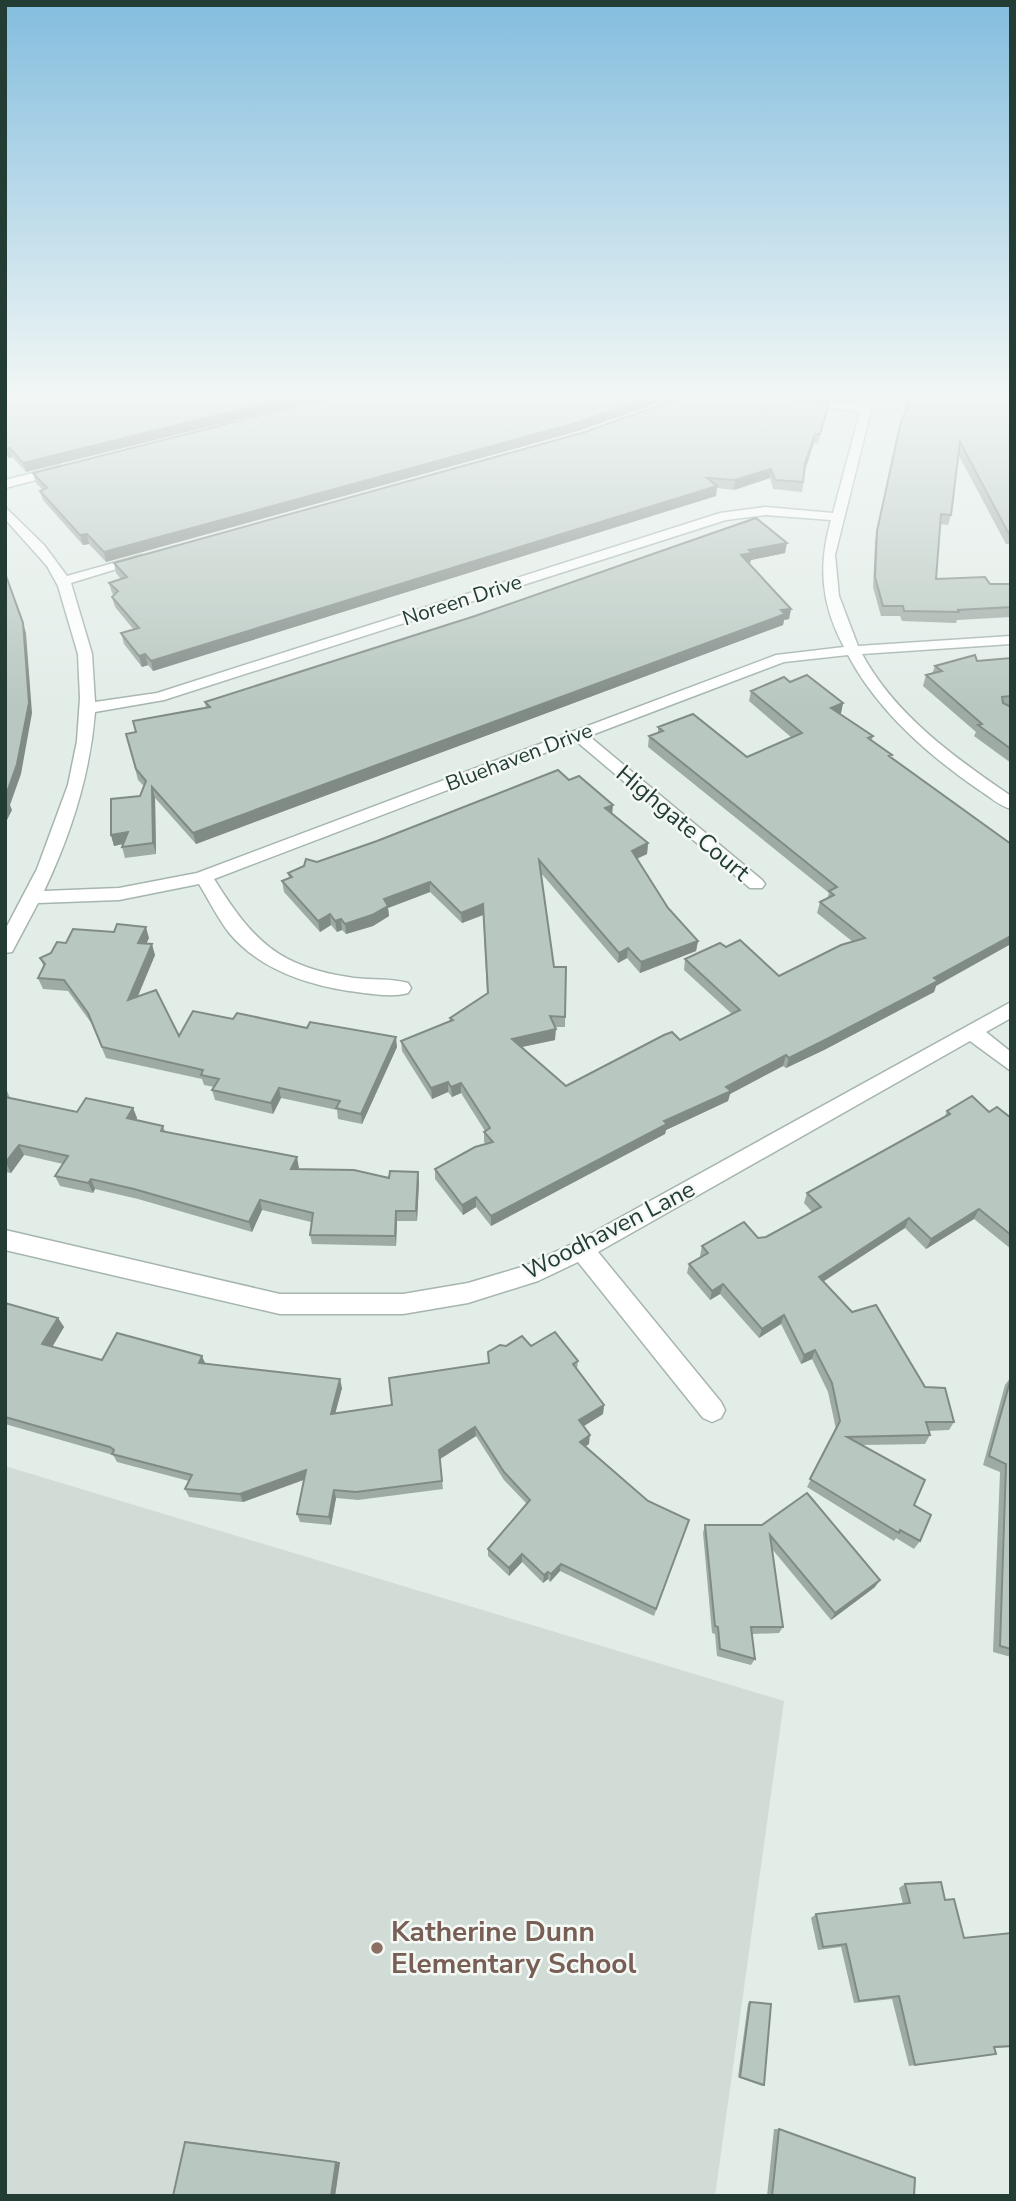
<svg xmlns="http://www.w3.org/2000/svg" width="1016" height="2201" viewBox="0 0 1016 2201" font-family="'Nunito Sans',sans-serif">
	<rect width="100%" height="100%" fill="#e3ede8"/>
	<!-- built -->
	<path fill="#d1dcd6" d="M5,1466l779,235 -69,495h-710z"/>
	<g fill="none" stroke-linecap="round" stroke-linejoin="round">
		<defs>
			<g id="minor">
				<path d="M863,398h11l-39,157 4,41 19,50 153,-10v8l-149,10c33,61 93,104 149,142v13c-12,-3 -22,-13 -32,-19 -51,-35 -102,-80 -131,-135l-64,7 -195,74 173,144 3,4 -3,4h-12l-174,-147 -362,138c39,62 64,88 140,99 17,2 37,0 54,5l3,5 -3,5c-18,5 -41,0 -59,-2 -44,-7 -89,-22 -119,-57 -12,-15 -21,-34 -31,-50l-80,16 -81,3 -26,49 -7,1v-23l32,-61 31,-84 9,-44 3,-43 -2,-44 -20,-68 -11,-20 -42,-47v-12l39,38 23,31 75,-21 7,4 -78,24 21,71 3,48 62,-9 563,-180 45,-6 68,6 27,-101 -64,-10 6,-3 60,6zM765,515l66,5c-13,46 -10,84 13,127l-68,8 -579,218 -78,15 -75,3c27,-57 46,-116 51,-179l69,-12 562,-180z"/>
				<path d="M60,466l6,4 -2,3 -59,15v-8z"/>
				<path d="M1011,1002v16l-25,14 25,20v19l-41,-30 -372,211 123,150 4,8 -4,8 -9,4 -9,-4 -125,-156 -40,19 -70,22 -65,11h-123l-275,-64v-20l275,64h123l65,-11 57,-17 49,-23z"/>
			</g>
		</defs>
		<!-- minor casing -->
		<use href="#minor" stroke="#a6b5ae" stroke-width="3"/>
		<!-- minor -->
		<use href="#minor" fill="#fff" fill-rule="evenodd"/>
	</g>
	<!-- wall -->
	<g fill="#9eaba5">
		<path d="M5,398h319l-298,74 -14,-15 -3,1 -4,-4z"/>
		<path d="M328,398h344l-97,34 -469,130 -17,-18 -6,1 -40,-45 -3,-9 3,-1 -7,-7 -3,-10z"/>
		<path d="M907,398h104v146h-5l-48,-90 -7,61 -3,10 -8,-1 -4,55 54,5h21v33l-54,3 -1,3 -54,-2 -2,-5h-19l-8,-29 2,-46 26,-120 5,-9h-2z"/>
		<path d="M827,412l-9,32 -4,-1 -9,27 -3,22 -29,-3 -3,-11 -36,12 -17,-2 -1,8 -563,175 -5,-6 -6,2 -18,-23 -3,-11 13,-3 -19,-23 -3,-10 2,-2 -2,-2 -3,-10 12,-4 -5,-6 -2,-10 471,-131z"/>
		<path d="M756,518l29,35 -34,7 -1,3h-1l42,46 -2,10 -5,1 -1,5 -587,219 -41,-46 1,56 -31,4 -3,-11 1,-3 -9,2 -3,-11 29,-39 4,-10 -6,-6 -12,-46 10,-2 70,-24 -1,-6 270,-86z"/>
		<path d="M1011,658v48h-2l2,1v56l-37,-27 2,-4 -53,-46 3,-11 6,-1 3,-8 42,-5z"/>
		<path d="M790,682l53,21 -2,10 -2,1 34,22 -1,4 19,18 45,228 -2,6 -110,58 -38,18 -3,-2 -53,28 -2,7 -62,29 -1,4 -174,92 -15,-19 -13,8 -28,-36v-10l51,-25 -2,-2v-10l1,-1 -24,-38 -9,4 -4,-5 -16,7 -30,-48 -1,-10 49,-20v-3l37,-25 -4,-78 -21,8 -32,-31 -42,16 1,8 -16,10 -27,8 -4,-4 -5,2 -6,-7 -11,7 -36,-40 -2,-11 7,-3 -1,-5 29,-11 295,-48 36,29 -1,11 -10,5 31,49 30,33 -2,10 -56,22 -13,-15 -9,5 -77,-90 13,94h12l-1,60h-10v13l-33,7 44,39 114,-46 52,-26 -48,-44 1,-11 41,-12 53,29 74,-34 -36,-29 3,-11 7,-3 2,-6 -181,-146 1,-11 9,-3v-6l89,30 45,-19 -43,-37 2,-10z"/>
		<path d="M114,932l35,6 -3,6 9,11 -17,41 41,40 54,-17 164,28 -35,77 -24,-5 -1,-9 -56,-12 -8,16 -58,-14 -3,-10 2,-3 -10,-2 -2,-6 -96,-21 -14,-34 -24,-33 -25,-2 -5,-11 6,-11 -4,-9 11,-5 15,-10z"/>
		<path d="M5,1091h2l3,7 67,14 56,-4 4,10 -1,2 27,6 2,5 134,37 -1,1 91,9 29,-6 1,10 -2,39h-20l-1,25 -84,-2 -2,-9 1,-13 -49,-12 -10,22 -114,-33 -43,-10 -2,4 -33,-7 -5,-10 8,-12 -39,-9 -13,18 -6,-1z"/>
		<path d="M947,1111l42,1 22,6v131l-37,-30 -48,30 -21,-21 -82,53 102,106 29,35 -5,8 -21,1 2,4 -5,9 -63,1 52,60 6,36 -6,8 -18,-11 -2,3 -87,-54 29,-58 -8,-37 -16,-33 -11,5 -20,-40 -22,14 -39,-44 -10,6 -23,-27 2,-9 12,-7 -1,-1 2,-10 64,-9 46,-25 -8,-9 3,-10 137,-75z"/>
		<path d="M5,1303l53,15 6,9 -12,20 50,13 103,4 137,24 -7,25 57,-8 97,-42 -1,-11 18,-6h25l47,15 -1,8 27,36 -1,9 -19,12 5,18 -3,2 62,55 38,27 -32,88 -94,-45 -10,11 -2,-3 -5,4 -21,-21 -13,14 -21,-20v-7l39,-45 -23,-24 -28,-44 -36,23 3,30 -85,11 -22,-2 -5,27 -31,-3 -3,-8 7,-34 -61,22 -54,-5 -4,-8 4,-8 -72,-19 -4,-7 -108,-31z"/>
		<path d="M1011,1377v280l-18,-5 7,-180 -17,-7 22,-80z"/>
		<path d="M705,1525h57l113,62 -44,33 -59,-71 11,78 -4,6 -27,1 3,25 -4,6 -34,-9 -2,-22 -3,-1 -9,-100z"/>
		<path d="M905,1884l40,16 19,38 47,-5v114l-16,1 1,6 -87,12 -17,-67 -38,4 -13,-56 -23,3 -7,-32 5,-4 87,-10 -4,-16z"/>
		<path d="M750,2002l14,83 -2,1 -24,-9 10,-74z"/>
		<path d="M774,2129h5l135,67h-147z"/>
		<path d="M185,2142h7l148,20 -5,34z"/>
	</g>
	<!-- shaded-wall -->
	<g fill="#818b86">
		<path d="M286,398h38l-298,74 -3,-9z"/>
		<path d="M647,398h25l-97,34 -469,130 -2,-10z"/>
		<path d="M815,434l-1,9 -10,30 1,-10z"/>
		<path d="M6,448h4l2,9 -3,1z"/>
		<path d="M771,469l-1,9 -36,12 1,-10z"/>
		<path d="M717,486l-1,10 -563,175 -2,-10z"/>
		<path d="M87,534l2,10 -6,1 -3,-10z"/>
		<path d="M787,543l-2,10 -34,7 -1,3 -11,2 2,-10 8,-5z"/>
		<path d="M791,609l-2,10 -5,1 -1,5 -587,219 -3,-11 588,-223z"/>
		<path d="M23,623l3,10 6,80 -11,61 -11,31 2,5 -7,14v-26z"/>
		<path d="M145,654l3,11 -6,2 -3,-11z"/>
		<path d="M843,703l-2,10 -13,5 3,-10z"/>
		<path d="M152,787l3,11 1,56 -3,-11z"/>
		<path d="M613,805l-1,11 -7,-8z"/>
		<path d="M128,832l3,10 -17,4 -3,-11z"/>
		<path d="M648,843l-1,11 -16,7 1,-10z"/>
		<path d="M430,882v10l-42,16 1,8 -16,10 -27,8 -1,-10 39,-25z"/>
		<path d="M483,904v11l-21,8 -1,-10z"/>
		<path d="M330,914l1,11 -11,7 -2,-11z"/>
		<path d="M341,919l1,11 -5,2 -2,-11z"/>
		<path d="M146,927l3,11 -8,16 -3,-11z"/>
		<path d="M1011,936v8l-75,42 -2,6 -110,58 -38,18 3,-10z"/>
		<path d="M698,941l-2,10 -56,22 1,-11z"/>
		<path d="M152,944l3,11 -23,55 -4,-10z"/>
		<path d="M628,948l-1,10 -9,5 1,-10z"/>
		<path d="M556,1029l-1,11 -43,9v-10z"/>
		<path d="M396,1037l1,10 -35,77 -1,-10z"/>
		<path d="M786,1055l-3,11 -53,28 -2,7 -62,29 -1,4 -174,92v-10z"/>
		<path d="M448,1082v10l-16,7 -1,-11z"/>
		<path d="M461,1083v10l-9,4 -1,-10z"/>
		<path d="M279,1088l2,10 -8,16 -2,-11z"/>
		<path d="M133,1108l4,10 -6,11 -4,-11z"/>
		<path d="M19,1145l5,10 -13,18 -5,-10z"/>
		<path d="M297,1157l2,11 -6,12 -2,-11z"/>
		<path d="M418,1172l1,10 -2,39 -1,-10z"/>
		<path d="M91,1179l4,10 -2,4 -5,-10z"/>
		<path d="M476,1197v10l-13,8 -1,-10z"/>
		<path d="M260,1200l2,10 -10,22 -3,-10z"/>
		<path d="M979,1209l-5,10 -48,30 5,-10z"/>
		<path d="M396,1211l1,10 -1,25 -1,-10z"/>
		<path d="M909,1218l-4,10 -90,59 4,-10z"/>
		<path d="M723,1284l-3,10 -10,6 2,-9z"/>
		<path d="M784,1315l-3,9 -22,14 3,-9z"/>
		<path d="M58,1318l6,9 -16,27 -6,-10z"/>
		<path d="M815,1350l-3,9 -11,5 3,-9z"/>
		<path d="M202,1356l4,9 -7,-2z"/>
		<path d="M340,1379l2,9 -9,34 -2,-8z"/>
		<path d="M604,1405l-1,9 -24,15v-9z"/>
		<path d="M475,1427l1,9 -36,23 -1,-9z"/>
		<path d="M590,1435l-1,9 -10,6 1,-8z"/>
		<path d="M306,1470l2,8 -65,24 -3,-8z"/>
		<path d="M334,1490l2,8 -5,27 -2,-8z"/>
		<path d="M522,1554v8l-13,14v-8z"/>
		<path d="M561,1564l-1,7 -10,11 1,-8z"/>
		<path d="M548,1572v7l-5,4 1,-8z"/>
		<path d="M880,1580l-5,7 -44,33 4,-7z"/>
		<path d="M336,2162h4l-5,34h-4z"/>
	</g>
	<!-- building -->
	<g fill="#b8c7c0" stroke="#818b86" stroke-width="2">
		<path d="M5,398h281l-263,65 -13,-15h-5z"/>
		<path d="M329,398h318l-71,25 -472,129 -17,-18 -7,1 -40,-44 7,-3 -14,-15z"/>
		<path d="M698,398h86l45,4 -9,32h-5l-10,29 -2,19 -28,-2 -4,-11 -36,11 -28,-2 10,8 -566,175 -6,-7 -6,2 -18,-23 18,-5 -27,-31 6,-6 -9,-8 18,-6 -13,-14 471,-131 92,-33z"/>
		<path d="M907,398h104v136h-2l-49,-92 -9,73 -10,-1 -5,65 49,-2 5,7h21v23l-53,3 1,2 -55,-1 -1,-5h-20l-8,-29 2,-46 24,-110 9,-18h-4z"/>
		<path d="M756,518l31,25 -38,7 3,3 -11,2 50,54 -10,1 4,4 -592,219 -41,-46 1,56 -31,4 6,-15 -17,3v-36l29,-3 6,-15 -10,-12 -10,-35 10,-2 -3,-11 77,-14 -5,-5 270,-86z"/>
		<path d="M5,573l18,50 6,80 -12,61 -12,34z"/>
		<path d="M975,655l2,6 34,-3v38l-9,1 1,6 8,4v42l-33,-24 4,-1 -56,-49 16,-4 -7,-5z"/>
		<path d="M807,675l36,28 -12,5 42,28 -5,2 24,17 -3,1 122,88v92l-77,42 4,3 -111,58 -38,19 -3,-3 -60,32 5,4 -67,30 3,3 -176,92 -15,-19 -14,8 -27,-36 40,-22 18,-5 -9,-10 6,-4 -29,-45 -10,4 -3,-5 -17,6 -30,-47 52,-21 -3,-2 38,-25 -5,-89 -22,9 -31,-31 -46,17 4,7 -16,9 -27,9 -4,-5 -6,2 -5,-7 -12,7 -36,-40 10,-4 -4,-4 16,-7 2,-7 11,3 60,-21 181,-71 11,10 10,-4 34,29 -8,3 43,35 -16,8 36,57 30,33 -57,21 -13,-14 -9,5 -80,-93 15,107h12l-1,50 -15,-1 6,13 -44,10 54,47 98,-51 8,-3 8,8 60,-30 -55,-51 35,-16 6,4 14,-7 39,36 62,-31 24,-7 -45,-36 14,-7 -5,-4 8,-4 -188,-151 14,-5 -5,-4 35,-13 54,43 55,-24 -51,-42 33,-14 6,5z"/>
		<path d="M117,924l29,3 -8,16 14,1 -24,56 28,-10 23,46 14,-25 40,8 4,-6 70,15 3,-6 86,15 -35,77 -25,-6 4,-7 -61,-13 -8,15 -59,-13 7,-11 -18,-4 2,-5 -101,-23 -14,-34 -24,-33 -26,-2 7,-14 -5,-6 11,-5 6,-11 9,1 7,-14 41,3z"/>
		<path d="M972,1096l17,16 8,-5 14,11v117l-32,-26 -48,30 -22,-21 -90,59 33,35 24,-7 49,82 20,1 9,34h-28l4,13 -83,2 78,43 -11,25 17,10 -11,26 -20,-11 -1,3 -89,-54 30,-58 -8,-38 -17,-33 -11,5 -20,-40 -22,14 -39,-45 -11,7 -23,-27 19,-11 -6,-7 42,-24 14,16 8,-1 55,-30 -14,-14 143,-79 -3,-3z"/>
		<path d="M5,1097l72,15 9,-14 47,10 -6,10 36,8 -2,5 136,26 -6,12 63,1 35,8 1,-7 28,1 -2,39h-20l-1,25 -85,-1 3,-22 -53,-13 -11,22 -115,-33 -43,-10 -3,4 -33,-7 13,-20 -49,-11 -14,18z"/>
		<path d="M5,1303l53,15 -16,26 60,16 15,-27 85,23 -3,7 141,16 -9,35 61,-9 -3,-27 100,-15 -1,-11 12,-7 6,1 16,-10 9,10 24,-14 23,29 -5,3 31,41 -25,15 11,15 -10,7 68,59 41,19 -33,89 -95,-45 -10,10 -3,-2 -4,3 -22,-21 -13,14 -21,-19 42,-49 -26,-28 -29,-45 -36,23 3,31 -86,11 -22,-2 -5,27 -32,-3 9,-44 -66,24 -55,-5 7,-14 -80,-21 2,-4 -4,-3 -105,-30z"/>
		<path d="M1011,1378v271l-11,-3 6,-182 -17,-8z"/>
		<path d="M807,1493l73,87 -45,33 -65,-78 13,92h-32l4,32 -35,-10 -2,-22 -3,-1 -10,-101h57z"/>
		<path d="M941,1882l4,18 9,-1 10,39 47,-5v113l-17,1 2,7 -81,11 -16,-69 -40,5 -13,-57 -23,3 -7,-33 94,-11 -5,-19z"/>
		<path d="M750,2002l21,2 -7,81 -24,-8z"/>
		<path d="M779,2129l136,49 -1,18h-142z"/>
		<path d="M185,2142l151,20 -5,34h-158z"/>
	</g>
	<!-- sky -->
	<linearGradient id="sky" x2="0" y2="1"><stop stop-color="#83bdde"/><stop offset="0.56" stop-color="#f2f7f5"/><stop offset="1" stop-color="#f2f7f5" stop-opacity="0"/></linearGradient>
	<rect width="1016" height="707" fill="url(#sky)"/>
	<!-- markers -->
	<circle fill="#8d6e63" stroke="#f4f9f6" stroke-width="2.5" cx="377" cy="1948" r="7"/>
	<g text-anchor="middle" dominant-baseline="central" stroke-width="5" stroke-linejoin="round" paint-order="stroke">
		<!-- far-street labels -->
		<g font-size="21" fill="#233d34" stroke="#f4f9f6">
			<text transform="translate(462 600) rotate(-18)">Noreen Drive</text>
			<text transform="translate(519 757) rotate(-21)">Bluehaven Drive</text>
		</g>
		<!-- street labels -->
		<g font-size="24" fill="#233d34" stroke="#f4f9f6">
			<text transform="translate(683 823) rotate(40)">Highgate Court</text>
			<text transform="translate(609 1230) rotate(-27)">Woodhaven Lane</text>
		</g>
		<!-- near-education labels -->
		<g font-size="28" font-weight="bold" fill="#785e54" stroke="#f4f9f6" text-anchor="start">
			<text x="391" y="1932">Katherine Dunn<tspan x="391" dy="32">Elementary School</tspan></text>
		</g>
	</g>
	<!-- border -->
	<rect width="1016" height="2201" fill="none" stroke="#233d34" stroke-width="14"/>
</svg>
